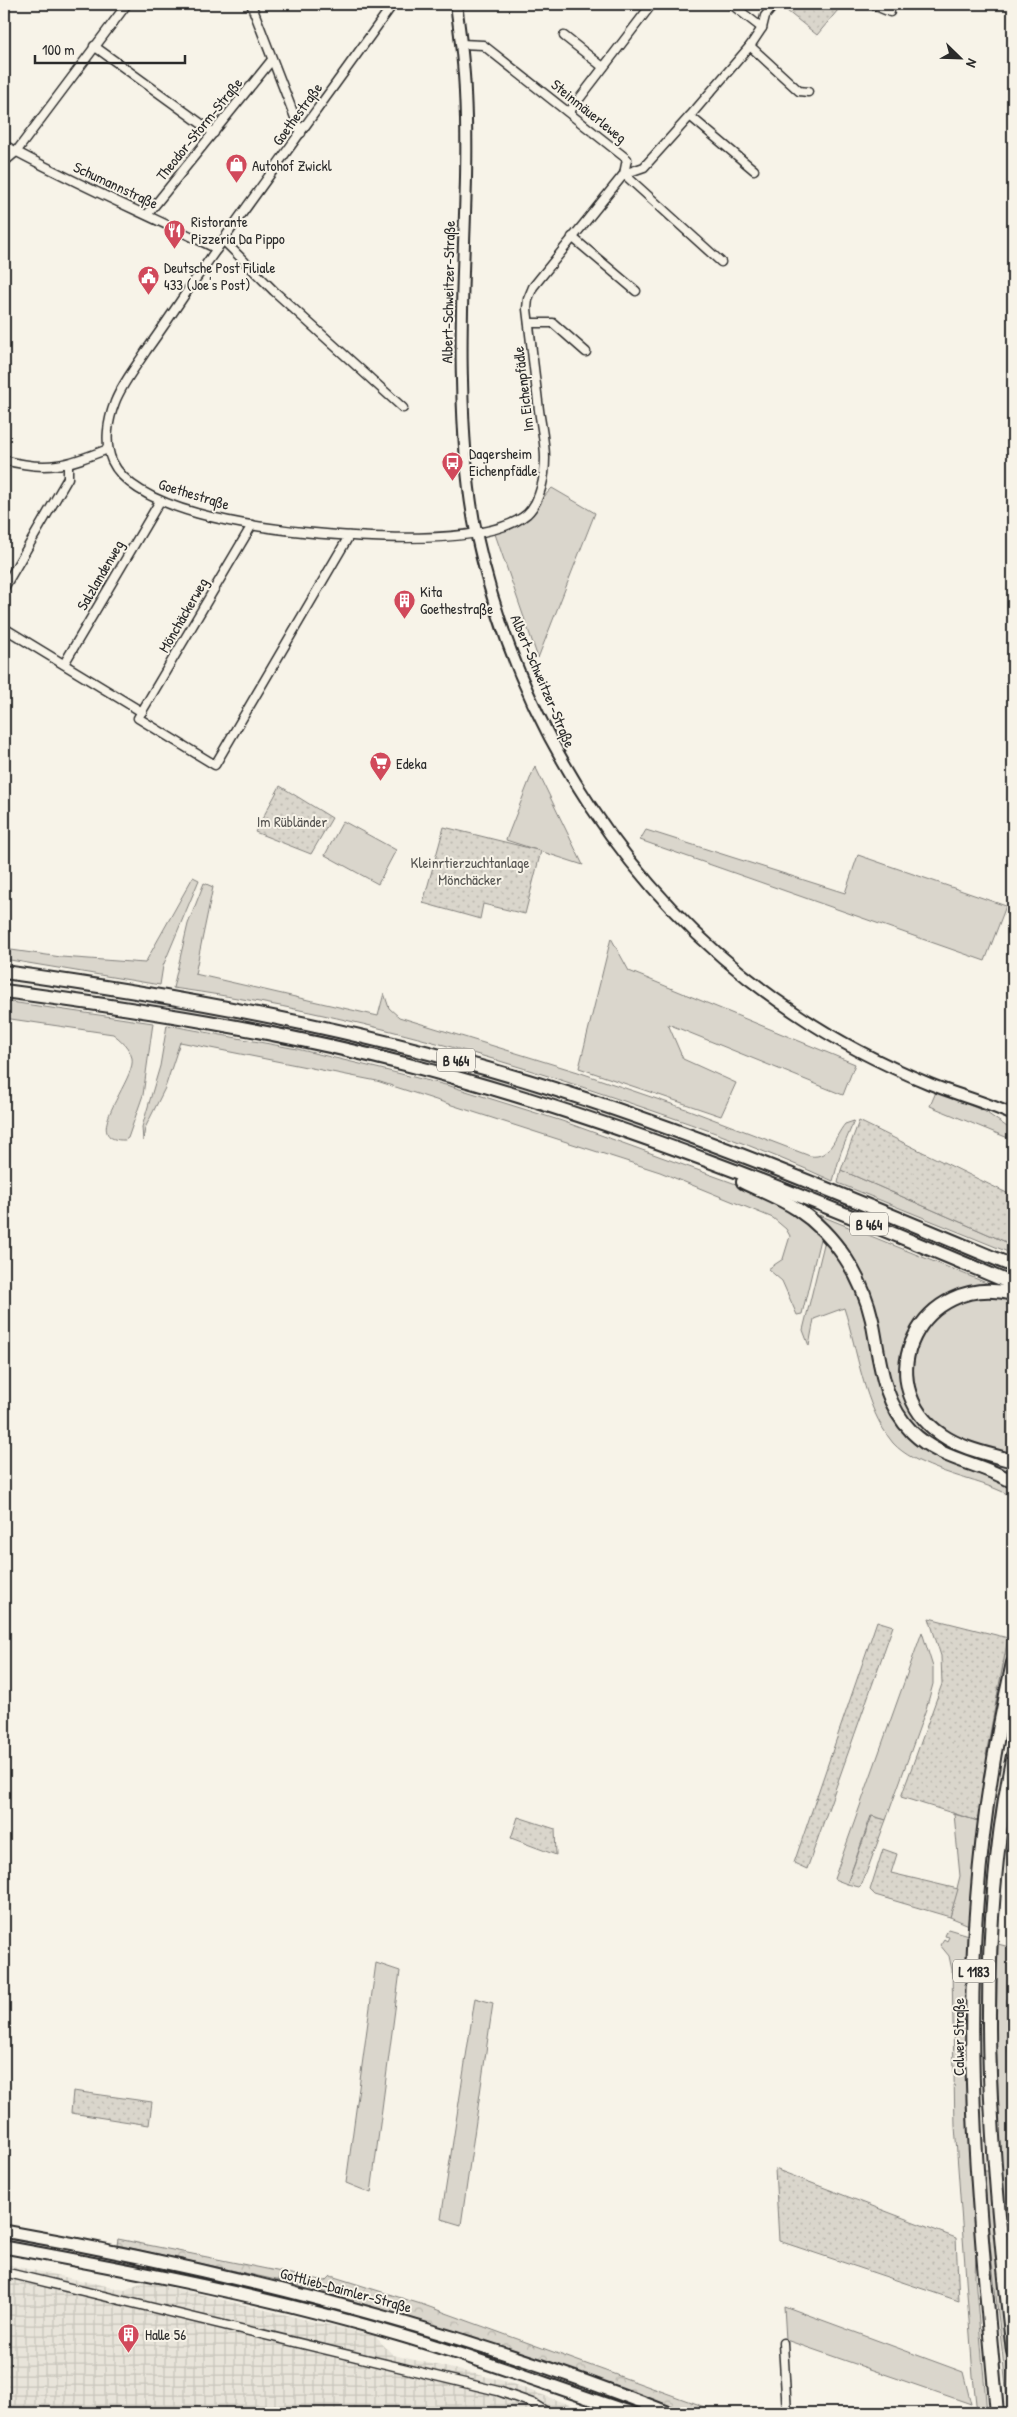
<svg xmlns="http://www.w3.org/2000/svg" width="1017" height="2417" viewBox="0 0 1017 2417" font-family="'Patrick Hand',sans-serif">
	<defs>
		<pattern id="industrial-grid" width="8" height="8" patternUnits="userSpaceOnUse" patternTransform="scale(1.25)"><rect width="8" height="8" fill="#e8e4da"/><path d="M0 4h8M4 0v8" fill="none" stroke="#c7c4bb"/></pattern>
		<pattern id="forest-crowns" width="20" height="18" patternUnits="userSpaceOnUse" patternTransform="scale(1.25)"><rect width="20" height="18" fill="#dad6cc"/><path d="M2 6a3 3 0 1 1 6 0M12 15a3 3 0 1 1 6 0" fill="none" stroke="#bbb8af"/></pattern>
		<pattern id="park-dots" width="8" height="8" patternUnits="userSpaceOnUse" patternTransform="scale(1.25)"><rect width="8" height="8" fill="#dad6cc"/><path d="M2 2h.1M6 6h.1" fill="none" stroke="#bbb8af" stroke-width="1.8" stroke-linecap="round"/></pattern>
	</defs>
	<rect width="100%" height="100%" fill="#f7f3e8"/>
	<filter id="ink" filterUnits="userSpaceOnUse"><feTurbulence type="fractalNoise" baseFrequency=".02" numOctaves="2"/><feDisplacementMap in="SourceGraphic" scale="10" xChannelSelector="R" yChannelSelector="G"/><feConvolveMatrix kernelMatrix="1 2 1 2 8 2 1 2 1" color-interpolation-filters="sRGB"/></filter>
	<g filter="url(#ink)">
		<!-- industrial -->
		<path fill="url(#industrial-grid)" d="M4,2264l121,26 19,-9 231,55 18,19 108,25 91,33h-588z"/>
		<!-- grass -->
		<g fill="#dad6cc" stroke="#82807c">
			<path d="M552,488l43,25 -57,145 -44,-127 32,-15z"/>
			<path d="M535,766l48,99 -77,-25z"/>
			<path d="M343,821l53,29 -18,34 -53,-29z"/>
			<path d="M646,830l199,63 13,-38 148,51 -21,55 -345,-121z"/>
			<path d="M193,877l6,3 -36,86 -3,19 -156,-26v-10l57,8 84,6z"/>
			<path d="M204,883l9,4 -18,87 183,42 6,-23 5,15 10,9 179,55 111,38 121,46c21,3 24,-19 35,-32l9,-3 -13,31 -8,29c-74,-34 -152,-61 -230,-87 -139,-47 -284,-86 -430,-106l15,-64z"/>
			<path d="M611,938l18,33 226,93 -12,31 -175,-71 15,35 53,24 -15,33 -142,-48z"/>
			<path d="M4,1001l149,22 -10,72 -15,43 -3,2c-48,2 12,-61 7,-82 -3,-11 -11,-18 -19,-24l-109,-16z"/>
			<path d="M167,1025l130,24 59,14 94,23 112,35 185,67 35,17 39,30 -19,79 -5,1 -15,-34 -14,-12 15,-10 7,-23 -4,-7 -13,-11 -113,-46 -283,-91 -197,-39 -15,46 -20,40 -2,13 -1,-14 18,-61z"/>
			<path d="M936,1092l48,19 29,20v9l-83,-34z"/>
			<path d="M841,1170l172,75v9l-175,-71z"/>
			<path d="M819,1215l170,69 -1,3 -36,6 -15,8 -19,19 -9,14 -4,61 7,18 22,25 26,14 53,16v8l-22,-10h10c-46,-13 -86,-24 -107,-71 -9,-19 -14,-60 -19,-82l2,-1 -18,-46 -27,-37z"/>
			<path d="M825,1240c15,21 29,41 38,66 19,52 6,109 63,145 26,17 59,23 87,37v9c-25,-14 -52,-18 -78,-29 -15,-6 -31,-13 -42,-25 -30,-37 -35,-92 -49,-135l-30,11 -5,27 -6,-16z"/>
			<path d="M982,1296l31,3v158c-15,-5 -46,-10 -58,-19 -10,-7 -26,-18 -32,-28 -19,-35 -10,-88 29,-106 9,-4 21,-6 30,-8z"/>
			<path d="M1013,1611v28l-25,117 -2,-1z"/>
			<path d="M922,1632l11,35v17l-7,25 -40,111 -15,-4 -24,68 -13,-5z"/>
			<path d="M954,1814l24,7 -9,104 -19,-8 10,-41z"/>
			<path d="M948,1929l20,6 2,197 6,120 -1,25 12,136h-10l-4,-37 -18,-250 -3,-156 -3,-14 -9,-11 4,-6 3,2 2,-4 -4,-1z"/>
			<path d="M998,1944l15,4 -3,11 2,24 -5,17v26l6,162v108l-13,-149 -4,-110z"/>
			<path d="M376,1963l24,8 -29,222 -25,-10z"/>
			<path d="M475,1998l18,5 -32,222 -20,-6z"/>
			<path d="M983,2171h7l23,242h-5c-6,-81 -19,-161 -25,-242z"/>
			<path d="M4,2237c180,31 358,72 530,133 25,8 88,25 106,41l-4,1 -196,-69 -436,-100z"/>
			<path d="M784,2306l179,66 8,32 -185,-64z"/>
		</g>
		<!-- forest -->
		<path fill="url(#forest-crowns)" stroke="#82807c" d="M118,2239l208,42 5,-5 93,29 297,108h-36l-121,-46 -136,-44 -129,-38 -182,-40z"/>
		<!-- park -->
		<g fill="url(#park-dots)" stroke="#82807c">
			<path d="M793,4h50l-26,31 -30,-24z"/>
			<path d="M280,786l52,32 -21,36 -56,-22z"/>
			<path d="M444,827l97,24 -16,63 -42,-10 -3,15 -57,-16z"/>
			<path d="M859,1121l154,75v49l-172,-75z"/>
			<path d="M929,1618l79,20 -22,117 2,1 -10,65 -77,-24 41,-113 -1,-28z"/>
			<path d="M877,1621l16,5 -86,243 -13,-6z"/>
			<path d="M872,1816l14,4 -24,64 -3,3 -12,-3z"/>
			<path d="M518,1817l37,12 1,26 -45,-17z"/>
			<path d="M883,1849l14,5 -6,19 67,16 -8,28 -75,-22 -5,-5z"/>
			<path d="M73,2091l79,11 -3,23 -78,-12z"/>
			<path d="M775,2169l181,69 3,63 -180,-60z"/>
		</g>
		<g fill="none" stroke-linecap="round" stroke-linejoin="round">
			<defs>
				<g id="minor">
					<path d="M251,4l50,129"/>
					<path d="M393,4c-67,94 -136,187 -203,283 -14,21 -29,43 -44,64 -11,17 -24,33 -31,51 -7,18 -11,41 -3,59 23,50 141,66 191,71 51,5 184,16 224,-18 14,-13 18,-39 18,-56 0,-16 -4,-33 -6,-48 -4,-34 -8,-68 -12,-101l1,-10 5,-12 91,-113 20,-7 46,-51 60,-70 12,-18 3,-12 10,-12"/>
					<path d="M731,4l31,24"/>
					<path d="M871,4l19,8"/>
					<path d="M564,36l39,31"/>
					<path d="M461,44l22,1 144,114 -3,15 97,88"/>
					<path d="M94,46l120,87"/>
					<path d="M750,46l49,45 9,1"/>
					<path d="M570,111l82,-107"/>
					<path d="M690,116l64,54"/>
					<path d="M4,145c69,38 142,69 213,104"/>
					<path d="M4,162l12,-10 111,-148"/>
					<path d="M147,215l124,-154"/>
					<path d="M572,237l64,54"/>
					<path d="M223,240l51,51 129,117"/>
					<path d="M529,323h24l33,29"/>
					<path d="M4,460c44,12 63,5 104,-11"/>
					<path d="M252,525l-114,193 77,47 134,-229"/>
					<path d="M4,588l64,-110v-14"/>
					<path d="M4,628l138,84"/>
					<path d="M64,664l96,-163"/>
					<path d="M4,2272l494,119 34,12 16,10"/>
					<path d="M783,2343l4,70"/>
				</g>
				<path id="tertiary" d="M456,4c4,29 8,59 9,88 5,96 -6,192 -3,288 1,52 4,106 15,157 42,192 155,368 320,477 41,28 87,51 133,70 27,11 56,18 83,31"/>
				<g id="secondary">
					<path d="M4,2231c228,40 451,97 666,182"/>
					<path d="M4,2247c133,24 265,50 395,88 78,23 155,52 233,78"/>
				</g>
				<g id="primary">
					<path d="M1013,1755c-40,196 -23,399 0,596"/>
					<path d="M997,2413c-15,-170 -34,-343 -20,-514 6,-80 18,-158 36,-236"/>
				</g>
				<g id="trunk">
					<path d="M4,972c180,25 360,58 534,112 162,50 319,117 475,182"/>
					<path d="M4,991c135,18 269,39 401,73 210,54 410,136 608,220"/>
					<path d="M743,1182c18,9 37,16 54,27 38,25 65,67 75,111 8,40 10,82 40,112 29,29 68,30 101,50"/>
					<path d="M1013,1294c-92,-23 -147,89 -71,141 20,14 48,19 71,26"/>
				</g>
			</defs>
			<!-- minor casing -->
			<use href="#minor" stroke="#2b2b2b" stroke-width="11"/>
			<!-- tertiary casing -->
			<use href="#tertiary" stroke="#2b2b2b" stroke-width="14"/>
			<!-- secondary casing -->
			<use href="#secondary" stroke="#2b2b2b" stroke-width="15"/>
			<!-- primary casing -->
			<use href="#primary" stroke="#2b2b2b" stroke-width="16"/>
			<!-- trunk casing -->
			<use href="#trunk" stroke="#2b2b2b" stroke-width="16"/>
			<!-- minor -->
			<use href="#minor" stroke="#f7f3e8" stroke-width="8"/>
			<!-- tertiary -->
			<use href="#tertiary" stroke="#f7f3e8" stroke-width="10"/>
			<!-- secondary -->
			<use href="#secondary" stroke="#f7f3e8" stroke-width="11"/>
			<!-- primary -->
			<use href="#primary" stroke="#f7f3e8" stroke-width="12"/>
			<!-- trunk -->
			<use href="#trunk" stroke="#f7f3e8" stroke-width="12"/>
		</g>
	</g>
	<!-- icons -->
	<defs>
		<symbol id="shop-pin" viewBox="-11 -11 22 30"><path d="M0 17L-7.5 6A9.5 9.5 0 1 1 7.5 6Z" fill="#d1495b" stroke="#f7f3e8"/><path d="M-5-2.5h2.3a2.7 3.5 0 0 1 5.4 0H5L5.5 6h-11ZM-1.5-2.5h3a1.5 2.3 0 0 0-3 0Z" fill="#fff"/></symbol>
		<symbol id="restaurant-pin" viewBox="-11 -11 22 30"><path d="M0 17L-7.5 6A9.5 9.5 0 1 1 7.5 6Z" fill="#d1495b" stroke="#f7f3e8"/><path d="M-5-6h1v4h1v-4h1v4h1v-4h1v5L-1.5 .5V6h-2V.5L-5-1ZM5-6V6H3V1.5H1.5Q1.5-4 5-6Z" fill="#fff"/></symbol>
		<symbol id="civic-pin" viewBox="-11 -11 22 30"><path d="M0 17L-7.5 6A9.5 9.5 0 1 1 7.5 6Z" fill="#d1495b" stroke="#f7f3e8"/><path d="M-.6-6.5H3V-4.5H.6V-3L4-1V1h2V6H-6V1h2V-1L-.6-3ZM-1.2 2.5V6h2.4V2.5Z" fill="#fff"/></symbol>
		<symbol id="bus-pin" viewBox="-11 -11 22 30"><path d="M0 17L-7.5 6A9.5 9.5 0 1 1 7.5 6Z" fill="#d1495b" stroke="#f7f3e8"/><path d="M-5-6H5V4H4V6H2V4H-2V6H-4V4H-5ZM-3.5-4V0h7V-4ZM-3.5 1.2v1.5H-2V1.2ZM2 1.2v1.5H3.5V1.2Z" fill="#fff"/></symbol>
		<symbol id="building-pin" viewBox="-11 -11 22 30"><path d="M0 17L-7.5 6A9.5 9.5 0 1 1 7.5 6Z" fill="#d1495b" stroke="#f7f3e8"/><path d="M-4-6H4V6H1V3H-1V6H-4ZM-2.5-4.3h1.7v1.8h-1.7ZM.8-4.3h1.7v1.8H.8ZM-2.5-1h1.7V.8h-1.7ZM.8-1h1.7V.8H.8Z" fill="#fff"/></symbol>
		<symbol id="supermarket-pin" viewBox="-11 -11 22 30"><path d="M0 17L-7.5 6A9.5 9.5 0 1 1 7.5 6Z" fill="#d1495b" stroke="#f7f3e8"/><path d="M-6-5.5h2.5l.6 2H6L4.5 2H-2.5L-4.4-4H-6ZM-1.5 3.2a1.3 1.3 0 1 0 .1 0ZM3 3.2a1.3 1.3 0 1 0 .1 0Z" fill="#fff"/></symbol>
	</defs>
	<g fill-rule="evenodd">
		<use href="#shop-pin" x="224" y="152" width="25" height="34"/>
		<use href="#restaurant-pin" x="162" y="218" width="25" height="34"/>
		<use href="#civic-pin" x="136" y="264" width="25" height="34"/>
		<use href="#bus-pin" x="440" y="450" width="25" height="34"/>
		<use href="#building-pin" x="392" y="588" width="25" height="34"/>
		<use href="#supermarket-pin" x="368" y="750" width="25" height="34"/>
		<use href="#building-pin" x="116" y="2322" width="25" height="34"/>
	</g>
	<g text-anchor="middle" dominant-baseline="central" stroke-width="4" stroke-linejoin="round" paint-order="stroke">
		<!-- shield labels -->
		<g fill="#f7f3e8" stroke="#686764" stroke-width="1">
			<rect x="437" y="1048.5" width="38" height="23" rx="4"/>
			<rect x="850" y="1212.5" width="38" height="23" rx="4"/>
			<rect x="953" y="1959.5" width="42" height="23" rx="4"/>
		</g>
		<g font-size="14" font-weight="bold" fill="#2b2b2b">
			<text x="456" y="1060">B 464</text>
			<text x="869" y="1224">B 464</text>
			<text x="974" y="1971">L 1183</text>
		</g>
		<!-- street labels -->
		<g font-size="15" fill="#2b2b2b" stroke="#f7f3e8">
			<text transform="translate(589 111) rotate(39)">Steinmäuerleweg</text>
			<text transform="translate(297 114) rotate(-54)">Goethestraße</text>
			<text transform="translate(199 129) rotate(-51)">Theodor-Storm-Straße</text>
			<text transform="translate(116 185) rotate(25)">Schumannstraße</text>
			<text transform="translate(448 292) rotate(-89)">Albert-Schweitzer-Straße</text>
			<text transform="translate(523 389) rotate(-97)">Im Eichenpfädle</text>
			<text transform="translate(194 494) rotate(17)">Goethestraße</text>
			<text transform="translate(100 575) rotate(-60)">Salzlandenweg</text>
			<text transform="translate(183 615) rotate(-60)">Mönchäckerweg</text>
			<text transform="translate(543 681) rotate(67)">Albert-Schweitzer-Straße</text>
			<text transform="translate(958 2037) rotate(-90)">Calwer Straße</text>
			<text transform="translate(346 2290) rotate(15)">Gottlieb-Daimler-Straße</text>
		</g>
		<!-- poi labels -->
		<g font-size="15" fill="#2b2b2b" stroke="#f7f3e8" text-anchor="start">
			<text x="252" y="165">Autohof Zwickl</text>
			<text x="191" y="221">Ristorante<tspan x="191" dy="17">Pizzeria Da Pippo</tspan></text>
			<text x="164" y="267">Deutsche Post Filiale<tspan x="164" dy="17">433 (Joe's Post)</tspan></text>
			<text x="469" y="453">Dagersheim<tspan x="469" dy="17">Eichenpfädle</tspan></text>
			<text x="420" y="591">Kita<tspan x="420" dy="17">Goethestraße</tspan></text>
			<text x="396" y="763">Edeka</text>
			<text x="145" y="2334">Halle 56</text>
		</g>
		<!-- park labels -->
		<g font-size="15" fill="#575653" stroke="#f7f3e8">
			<text x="292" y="821">Im Rübländer</text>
			<text x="470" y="862">Kleinrtierzuchtanlage<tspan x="470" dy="17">Mönchäcker</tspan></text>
		</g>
	</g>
	<!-- margin -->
	<rect width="1017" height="2417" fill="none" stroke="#f7f3e8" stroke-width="20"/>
	<rect x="10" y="10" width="997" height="2397" fill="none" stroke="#2b2b2b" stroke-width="2" filter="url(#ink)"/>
	<!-- north arrow -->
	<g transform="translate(960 58) rotate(113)" stroke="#f7f3e8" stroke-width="4" paint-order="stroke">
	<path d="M0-4L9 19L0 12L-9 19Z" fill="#2b2b2b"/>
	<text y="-8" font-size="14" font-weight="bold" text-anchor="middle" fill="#2b2b2b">N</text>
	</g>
	<!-- scale -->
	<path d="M35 55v8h150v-8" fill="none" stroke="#2b2b2b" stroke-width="2.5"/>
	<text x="42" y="55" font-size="15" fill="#2b2b2b" stroke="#f7f3e8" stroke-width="4" paint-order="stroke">100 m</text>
</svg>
